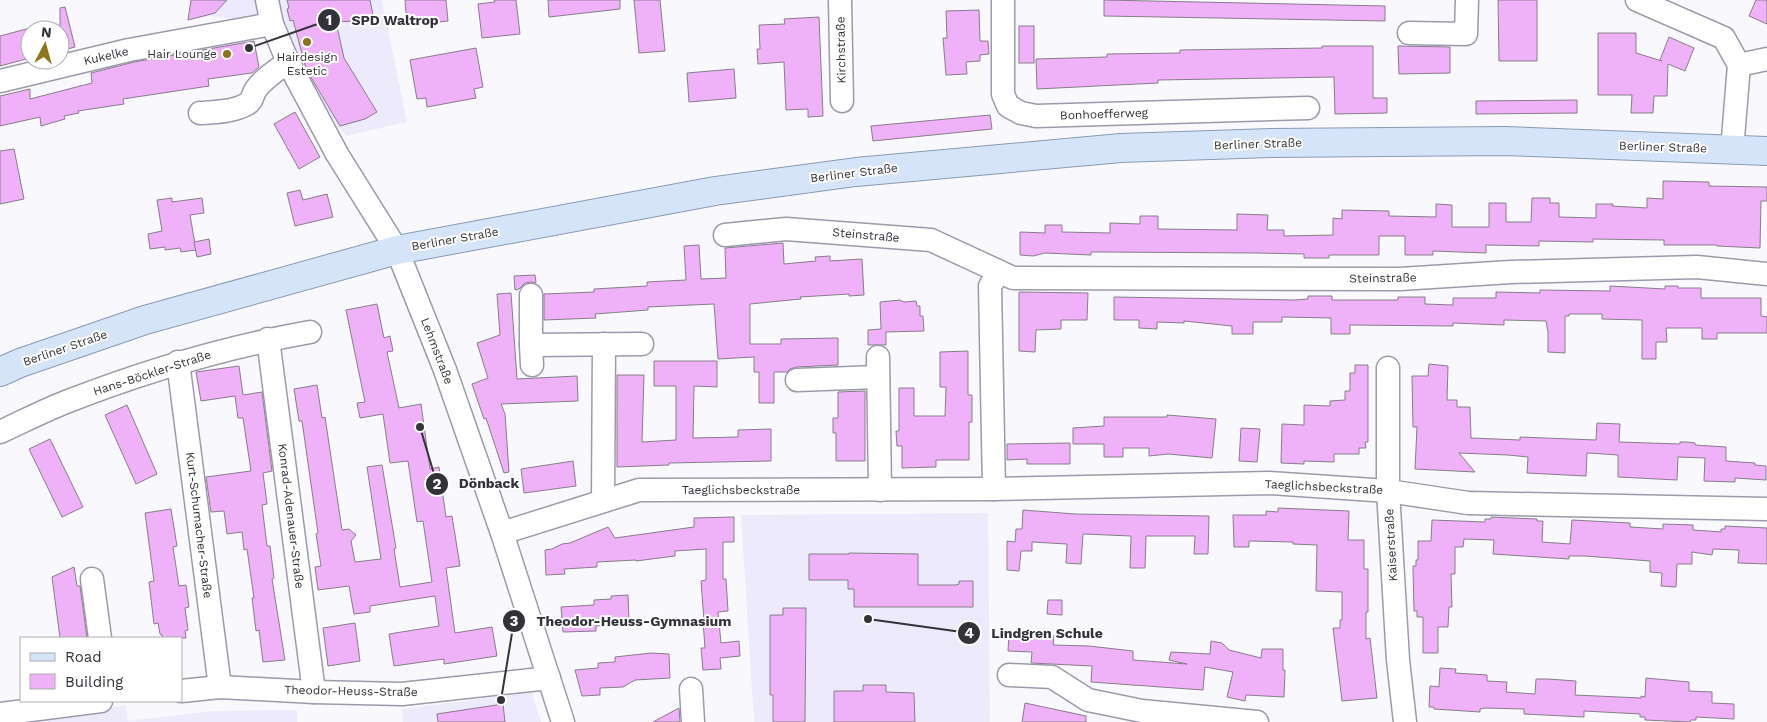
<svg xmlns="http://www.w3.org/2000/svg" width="1767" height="722" viewBox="0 0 1767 722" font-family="'Work Sans',sans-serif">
	<rect width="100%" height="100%" fill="#f9f9fd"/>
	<!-- built -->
	<g fill="#edebfb">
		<path d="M191,0h191l25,122 -61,14 -58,-74 -16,-38 -63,-8 -21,4z"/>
		<path d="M988,513l2,209h-236l-13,-207z"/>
		<path d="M532,692l9,30h-138l-1,-13z"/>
		<path d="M126,705l2,16 85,-10 84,-1v12h-292z"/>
	</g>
	<!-- building -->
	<g fill="#efb2f8" stroke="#887c8a">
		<path d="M191,0h36l-12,13 -27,7z"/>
		<path d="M287,0h83l4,20 -38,2 8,36 33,54 -12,7 -25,7 -34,-57 -13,-49 -3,1 -3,-12 2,-1z"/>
		<path d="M405,0h41l2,21 -41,5z"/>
		<path d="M494,0h22l4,34 -38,4 -4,-34 17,-2z"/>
		<path d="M548,0h72v9l-71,8z"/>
		<path d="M634,0h26l5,51 -26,2z"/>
		<path d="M1104,0l281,6v15l-281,-5z"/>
		<path d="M1498,0h39v61h-38z"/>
		<path d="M1756,0h11v24l-18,-8z"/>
		<path d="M65,7l10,40 -15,4v-43z"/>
		<path d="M979,10l1,31h8l1,13 -9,1v6l-14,1 1,12 -21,1 -3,-37h4l-1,-27z"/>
		<path d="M819,17l4,99 -15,1v-8l-22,1 -2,-48 -26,2 -1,-15h3l-1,-24 26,-1 -1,-5z"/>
		<rect x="1019" y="26" width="15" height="37"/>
		<path d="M30,28v30l-30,8v-30z"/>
		<path d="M1598,33h38v20l26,8 -2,-1 9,-23 25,11 -9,23 -17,-7 -1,32h-13l-1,17h-22l1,-18h-34z"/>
		<path d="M254,41l5,26 -7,6 -44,6 1,7 -86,13 1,5 -46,7 1,2 -15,3 1,3 -24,7 -1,-9 -40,9v-30l30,-7v10l62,-16 -1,-10 43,-11z"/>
		<path d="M1322,46h51v52h14v15l-52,1 -1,-37 -176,3v3l-121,6 -1,-30 71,-2v-3l73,-1v-3l142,-2z"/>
		<path d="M1398,46l52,1v26l-51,1z"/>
		<path d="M476,48l7,39 -9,2 2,9 -49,9 -1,-9 -9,1 -7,-39z"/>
		<path d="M734,69l2,29 -47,4 -2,-29z"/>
		<path d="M1577,100v13l-101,1v-13z"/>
		<path d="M295,112l25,45 -21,12 -25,-45z"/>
		<path d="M990,115l2,14 -119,12 -2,-15z"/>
		<path d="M14,149l10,50 -24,5v-53z"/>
		<path d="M1663,181l46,1v4l58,1v14h-6l-1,47 -43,-2v-1h-53v-5l-71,-1v3l-54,-1v5l-53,-1v8l-53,-2v4h-28v-19h-26v19h-50v3h-25v-4l-48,-1 -155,-1h-10v3l-46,-2 -12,3 -13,-1v-23l25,1v-8h17v7l48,1v-10l30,1v-8h18v13l79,1v-16l31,1 -1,15h17v6l49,-1v-17l9,1v-9l47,1v5l47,1v-13l16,1v22h37v-24h17v19h25l1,-24h18v5h9v14l37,1v-14h17l-1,2 35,2v-10l16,1z"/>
		<path d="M300,190l3,10 24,-6 6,23 -38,9 -8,-33z"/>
		<path d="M172,198v4l30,-4 2,15 -14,2 6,35 -15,2 -1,-4 -15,2v-3l-15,2 -2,-15 14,-3 -5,-31z"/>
		<path d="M209,239l2,15 -14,3 -3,-15z"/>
		<path d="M783,243l1,21 32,-3 -1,-4 15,-1v5l32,-2 2,36 -15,1v-2l-49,3 1,2 -51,5v40h31v-5l57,-1v27l-41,2 -7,2 -3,3h-13v31h-15v-31h-5v-15l-36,2 -4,-55 -66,3v3l-53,4 1,4 -52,2v-26l50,-2v-3l53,-3v-4l39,-2 -2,-34 15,-1 2,34 25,-1 -1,-30z"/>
		<path d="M535,275l1,8 -5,-1 -6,1 -6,6 -4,1 -1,-14z"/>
		<path d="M1610,286l55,3v-3h13v2h23v10h60v18l6,1v16h-50v6h-15v-11h-36l1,14h-11v17h-14v-39l-40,-1v-5h-33v2h-4v37l-17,-1v-20l-2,-11 -42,-1v5l-51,-2v3l-103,-1v9h-19v-16l-49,-1v5h-29v12h-21v-8l-48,-5v2l-27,-1v7l-18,-1v-8h-25v-23l181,3 13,-1v-3h24v4h66v-3h27v7l28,1v-7h43v-6l44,1v-3l70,1z"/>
		<path d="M1019,292l69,1 -1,27h-26v9l-25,1 -1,22 -16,-1z"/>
		<path d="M511,293l6,86 60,-3 1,25 -77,3 4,10 4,58 -5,1 -18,-55 -2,1 -12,-35 16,-6 -11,-35 23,-8 -3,-41z"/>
		<path d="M900,300l4,2 12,-1 1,5h3v10h3l1,15 -38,1v13h-18v-15l13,-1 -1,-27z"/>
		<path d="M377,304l7,34 6,-2 3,15 -6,1 12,56 22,-4 9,65 9,-2 7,50 6,-1 8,50 -14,2 9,65 37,-6 5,29 -53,8v-5l-50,7 -5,-32 50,-8 -4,-30 -65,10v6l-16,2 -5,-28 -31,4 -3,-23 6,-1 -5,-32 2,-1 -16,-112h-3l-5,-32 23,-4 5,33 3,-1 17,113 7,-1 7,6 -5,6 4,21 26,-3 -14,-92 15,-2 14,83 -2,1 6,38 32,-5 -9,-61 -6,1 -9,-61 -18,2 -7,-49 -23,4 -3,-15 8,-1 -19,-92z"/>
		<path d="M968,351v44h4v27h-3v38h-33v7l-34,1v-22h-5l-1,-15h3v-43h15v28h31l1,-29h-6v-35z"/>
		<path d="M654,361h63v26l-23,-1 -1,52 45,-1v-7l33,-1v32l-102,2v2l-52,2v-92h27l-2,67 34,-2v-54h-22z"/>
		<path d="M1429,364l19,2 -1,34h10v7h13l1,31 49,2v-3l76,3 1,-17 23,1 -1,18 61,2v-2h7l8,1v2l31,2v14l29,2v2l11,1v14l-31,-2v4l-31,-1 1,-23 -27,-1 -1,23 -59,-3v-22l-15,-1 -16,-1 -1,23 -59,-3 1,-16 -20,-2 -49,-2 16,19 -60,-3 2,-42h-4l-1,-51h16z"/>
		<path d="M1355,365h13v77h-3l1,6h-7v6h-25v8l-30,-1v3l-23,-1 1,-39 22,1v-20l26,1v-5l15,-1v-9h5v-18h5z"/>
		<path d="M239,366l4,29 19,-3 10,79 -9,2 4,31 -5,1 5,41h3l4,32 -2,1 13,81 -22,2 -4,-32 -3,1 -4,-33h2l-7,-49 -3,1 -2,-18 -15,2 -3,-23 -13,1 -5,-35 45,-6 -8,-53h-5l-3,-22 -34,5 -5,-29z"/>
		<path d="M865,391v70h-29v-28h-3v-15h5v-26z"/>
		<path d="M127,405l30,69 -21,10 -31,-69z"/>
		<path d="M1167,415l49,4 -4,39 -44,-4 -19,2v-8h-26v9h-19v-13h-31v-16l31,-2v-9h63z"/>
		<path d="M1241,428l19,1 -3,33 -18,-1z"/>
		<path d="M50,439l33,68 -21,10 -33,-68z"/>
		<path d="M1070,443v21h-43v-5l-20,1v-16z"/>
		<path d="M573,461l3,25 -52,7 -3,-24z"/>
		<path d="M1278,508l71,3 -1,29h16v29h4v43h-2v27l4,-1 7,60 -35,3 -9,-73h7v-8h2v-28l-26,-1 1,-46 -24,-1v-2l-44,-1v6h-15l-1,-32h33v-4l12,1z"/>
		<path d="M171,509l6,37 -4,1 6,39 7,-1 3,22 -4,1 3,22 -3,1 1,7h-24v-3l-2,-1 -2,-11 -4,1 -5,-42 5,-1 -9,-68z"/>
		<path d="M1023,510l52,4 134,2 -1,38h-14l1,-18h-49l-1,32h-15l1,-32 -48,-2 -2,30 -15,-1 1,-19 -35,-2v9h-11l-2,20 -12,-1v-29l8,1 1,-13h6z"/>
		<path d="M734,517v25h-11v37h3l2,32 -10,1 3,31 18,-2 1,15 -20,2 1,11 -18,1 -2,-22h4l-2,-27h1l-3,-40 5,-1v-31l-31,2v5l-39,5v-1l-39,2v5l-33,2 1,5 -19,1 -1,-25 7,-1 10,-5 8,-1 38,-16 7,11 79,-11v-9z"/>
		<path d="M1491,517l46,2v2h6l-1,21 28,2 2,-24 58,3v4l33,2v-5l30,1v5l28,2v-3h4v-3l42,2v36l-29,-1 1,-13 -26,-1 -1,6 -20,-3v12h-15l-1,23 -15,-1 1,-13 -12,-1v-11l-65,-5h-16v3l-76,-5 1,-14 -30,-1 -1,8h-8v27h-4l1,33h-3l-1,20h-10v26h-15v-36h-6v-6h-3l-1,-45h3v-6h2v-19h13l1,-21 53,2v-3h6z"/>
		<path d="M849,553l69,1v31h38l3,-1v-3h14v26h-119v-18h-6v-9h-39v-26h40z"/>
		<path d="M74,567l3,19h3l7,52h-27l-8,-61z"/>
		<path d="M628,595l1,24 -17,1 1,4 -17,2v5l-33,1 -2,-25 33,-2v-5l17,-1v-3z"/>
		<path d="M1048,600h14v15l-15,-1z"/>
		<path d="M783,608h23l-1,114h-32v-27h-3v-80h13z"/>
		<path d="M355,623l5,38 -32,5 -5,-38z"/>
		<path d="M1009,635l45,1 -1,9 36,1 44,5v9l54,4 -18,-4 2,-8 39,2 1,-13 11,2 7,7 32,8 1,-9h21v21h2l-1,27 -38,-2 -1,6 -18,-4 6,-25 -28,-5 -2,23 -112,-8 1,-16 -61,-3 1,-11 -24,-1z"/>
		<path d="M651,653l18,1 1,24 -35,2 -12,7 -23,1v7l-18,1 -7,-26 23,-2v-5l17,-1v-5z"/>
		<path d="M1440,668l16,1 -1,4 32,2v6l20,1 -1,10 29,2 1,-15h12l28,2 -1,14 66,3v-2l4,1 1,-19 43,4v9l23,1v11l22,1v15l-38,-2v3h-5l-1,2 -45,-2v-3h-5v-3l-56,-3v6l-60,-3v-5l-39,-1 -5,1v3l-46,-3v-2h-5l1,-21 9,1z"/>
		<path d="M863,685h23v7l28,1 1,29h-81v-31h29z"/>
		<path d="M1025,703l61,13v6h-64z"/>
		<path d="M503,704l2,18h-67l-1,-8z"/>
		<path d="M679,708l1,14h-27z"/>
	</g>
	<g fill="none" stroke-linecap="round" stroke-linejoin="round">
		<defs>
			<g id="minor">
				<path d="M267,0l5,24 16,38 49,92 60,96 48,120 57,163 61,189"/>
				<path d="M840,0l2,101"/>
				<path d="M1003,0v94l5,12 13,7 15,3 272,-8"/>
				<path d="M1637,0l87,38 15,27 -7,85"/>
				<path d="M1409,33l57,1 1,-34"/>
				<path d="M1739,65l28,-6"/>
				<path d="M0,81l129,-31 143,-26"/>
				<path d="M200,113c15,-1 33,-1 47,-9 7,-4 5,-11 10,-16 8,-11 20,-18 31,-26"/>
				<path d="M725,235l61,-6 145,11 82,38 387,1 111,-7 186,-5 70,7"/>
				<path d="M531,295v50l111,-1"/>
				<path d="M268,339l46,353"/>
				<path d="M531,345l1,20"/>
				<path d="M878,357l2,133"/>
				<path d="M178,362l42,325"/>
				<path d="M1388,368v123l10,169 7,62"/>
				<path d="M797,380l81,-3"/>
				<path d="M0,432c22,-10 43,-21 66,-30 79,-31 160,-55 244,-70"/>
				<path d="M994,489l-4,-203 9,-14"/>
				<path d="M603,501l1,-157"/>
				<path d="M502,533l137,-43 355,-1 275,-6 119,8 80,12 299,6"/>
				<path d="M92,579l8,59"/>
				<path d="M1009,675l43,2 36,23 54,11 115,11"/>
				<path d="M691,689l2,33"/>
				<path d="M181,691l39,-4 94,5 88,2 147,-16"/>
				<path d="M0,714l101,-13"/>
			</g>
			<path id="major" d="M0,372l20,-9 125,-43 252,-70 318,-59 141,-19 265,-24 150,-5 234,-2 262,10"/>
		</defs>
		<!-- minor casing -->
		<use href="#minor" stroke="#9b9aab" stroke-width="25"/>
		<!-- major casing -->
		<use href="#major" stroke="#8a9ab3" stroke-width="30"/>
		<!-- minor -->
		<use href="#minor" stroke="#fff" stroke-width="22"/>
		<!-- major -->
		<use href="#major" stroke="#d6e4f9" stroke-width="28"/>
	</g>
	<!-- markers -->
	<g fill="#8e7519" stroke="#fff" stroke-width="2">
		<circle cx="307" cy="42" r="5"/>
		<circle cx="227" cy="54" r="5"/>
	</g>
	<g text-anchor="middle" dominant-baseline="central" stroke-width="4" stroke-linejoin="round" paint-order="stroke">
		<!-- street labels -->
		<g font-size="12" fill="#323239" stroke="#fff">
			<text transform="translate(841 50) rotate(-91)">Kirchstraße</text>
			<text transform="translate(106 56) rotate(-13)">Kukelke</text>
			<text transform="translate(1104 114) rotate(-2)">Bonhoefferweg</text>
			<text transform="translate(1258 144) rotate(-2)">Berliner Straße</text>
			<text transform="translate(1663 147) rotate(2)">Berliner Straße</text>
			<text transform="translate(854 173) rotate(-7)">Berliner Straße</text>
			<text transform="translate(866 235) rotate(5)">Steinstraße</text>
			<text transform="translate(455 239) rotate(-10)">Berliner Straße</text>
			<text transform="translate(1383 278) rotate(-1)">Steinstraße</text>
			<text transform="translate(65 348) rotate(-19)">Berliner Straße</text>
			<text transform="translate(437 351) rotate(69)">Lehmstraße</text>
			<text transform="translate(152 373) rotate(-18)">Hans-Böckler-Straße</text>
			<text transform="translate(1324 487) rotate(3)">Taeglichsbeckstraße</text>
			<text x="741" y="490">Taeglichsbeckstraße</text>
			<text transform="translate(291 516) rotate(83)">Konrad-Adenauer-Straße</text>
			<text transform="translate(199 525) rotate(83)">Kurt-Schumacher-Straße</text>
			<text transform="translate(1391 545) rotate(-93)">Kaiserstraße</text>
			<text transform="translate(351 691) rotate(1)">Theodor-Heuss-Straße</text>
		</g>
		<!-- poi labels -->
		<g font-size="12" fill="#323239" stroke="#fff" text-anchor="end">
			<text x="217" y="54">Hair Lounge</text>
			<text x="307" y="57" text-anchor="middle">Hairdesign<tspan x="307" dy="14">Estetic</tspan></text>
		</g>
	</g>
	<!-- callouts -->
	<path fill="none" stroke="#323239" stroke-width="2" d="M249 48L329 20M420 427L437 484M501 700L514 621M868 619L969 633"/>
	<g fill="#323239" stroke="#fff" stroke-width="2">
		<circle cx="249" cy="48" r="5"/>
		<circle cx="420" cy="427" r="5"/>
		<circle cx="501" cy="700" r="5"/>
		<circle cx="868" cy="619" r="5"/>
		<circle cx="329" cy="20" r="12"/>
		<circle cx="437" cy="484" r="12"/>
		<circle cx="514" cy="621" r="12"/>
		<circle cx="969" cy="633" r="12"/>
	</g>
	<g font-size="15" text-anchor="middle" font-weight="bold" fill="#fff">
		<text x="329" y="25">1</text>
		<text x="437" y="489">2</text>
		<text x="514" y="626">3</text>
		<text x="969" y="638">4</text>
	</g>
	<g font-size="14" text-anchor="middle" font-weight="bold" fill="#323239" stroke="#fff" stroke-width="4" stroke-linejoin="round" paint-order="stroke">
		<text x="395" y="25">SPD Waltrop</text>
		<text x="489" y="488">Dönback</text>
		<text x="634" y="626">Theodor-Heuss-Gymnasium</text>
		<text x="1047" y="638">Lindgren Schule</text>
	</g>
	<!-- legend -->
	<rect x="20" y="637" width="162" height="65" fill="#ffffff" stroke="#adadb0"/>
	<rect x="30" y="653" width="25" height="8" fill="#d6e4f9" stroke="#adadb0"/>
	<text x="65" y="662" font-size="15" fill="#323239">Road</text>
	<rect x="30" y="674" width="25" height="15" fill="#efb2f8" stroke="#adadb0"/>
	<text x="65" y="687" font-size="15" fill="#323239">Building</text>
	<!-- north arrow -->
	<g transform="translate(45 45) rotate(6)"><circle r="24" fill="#ffffff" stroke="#adadb0"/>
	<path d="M0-4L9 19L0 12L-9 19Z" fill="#8e7519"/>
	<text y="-8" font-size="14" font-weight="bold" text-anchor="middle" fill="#323239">N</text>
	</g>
</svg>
